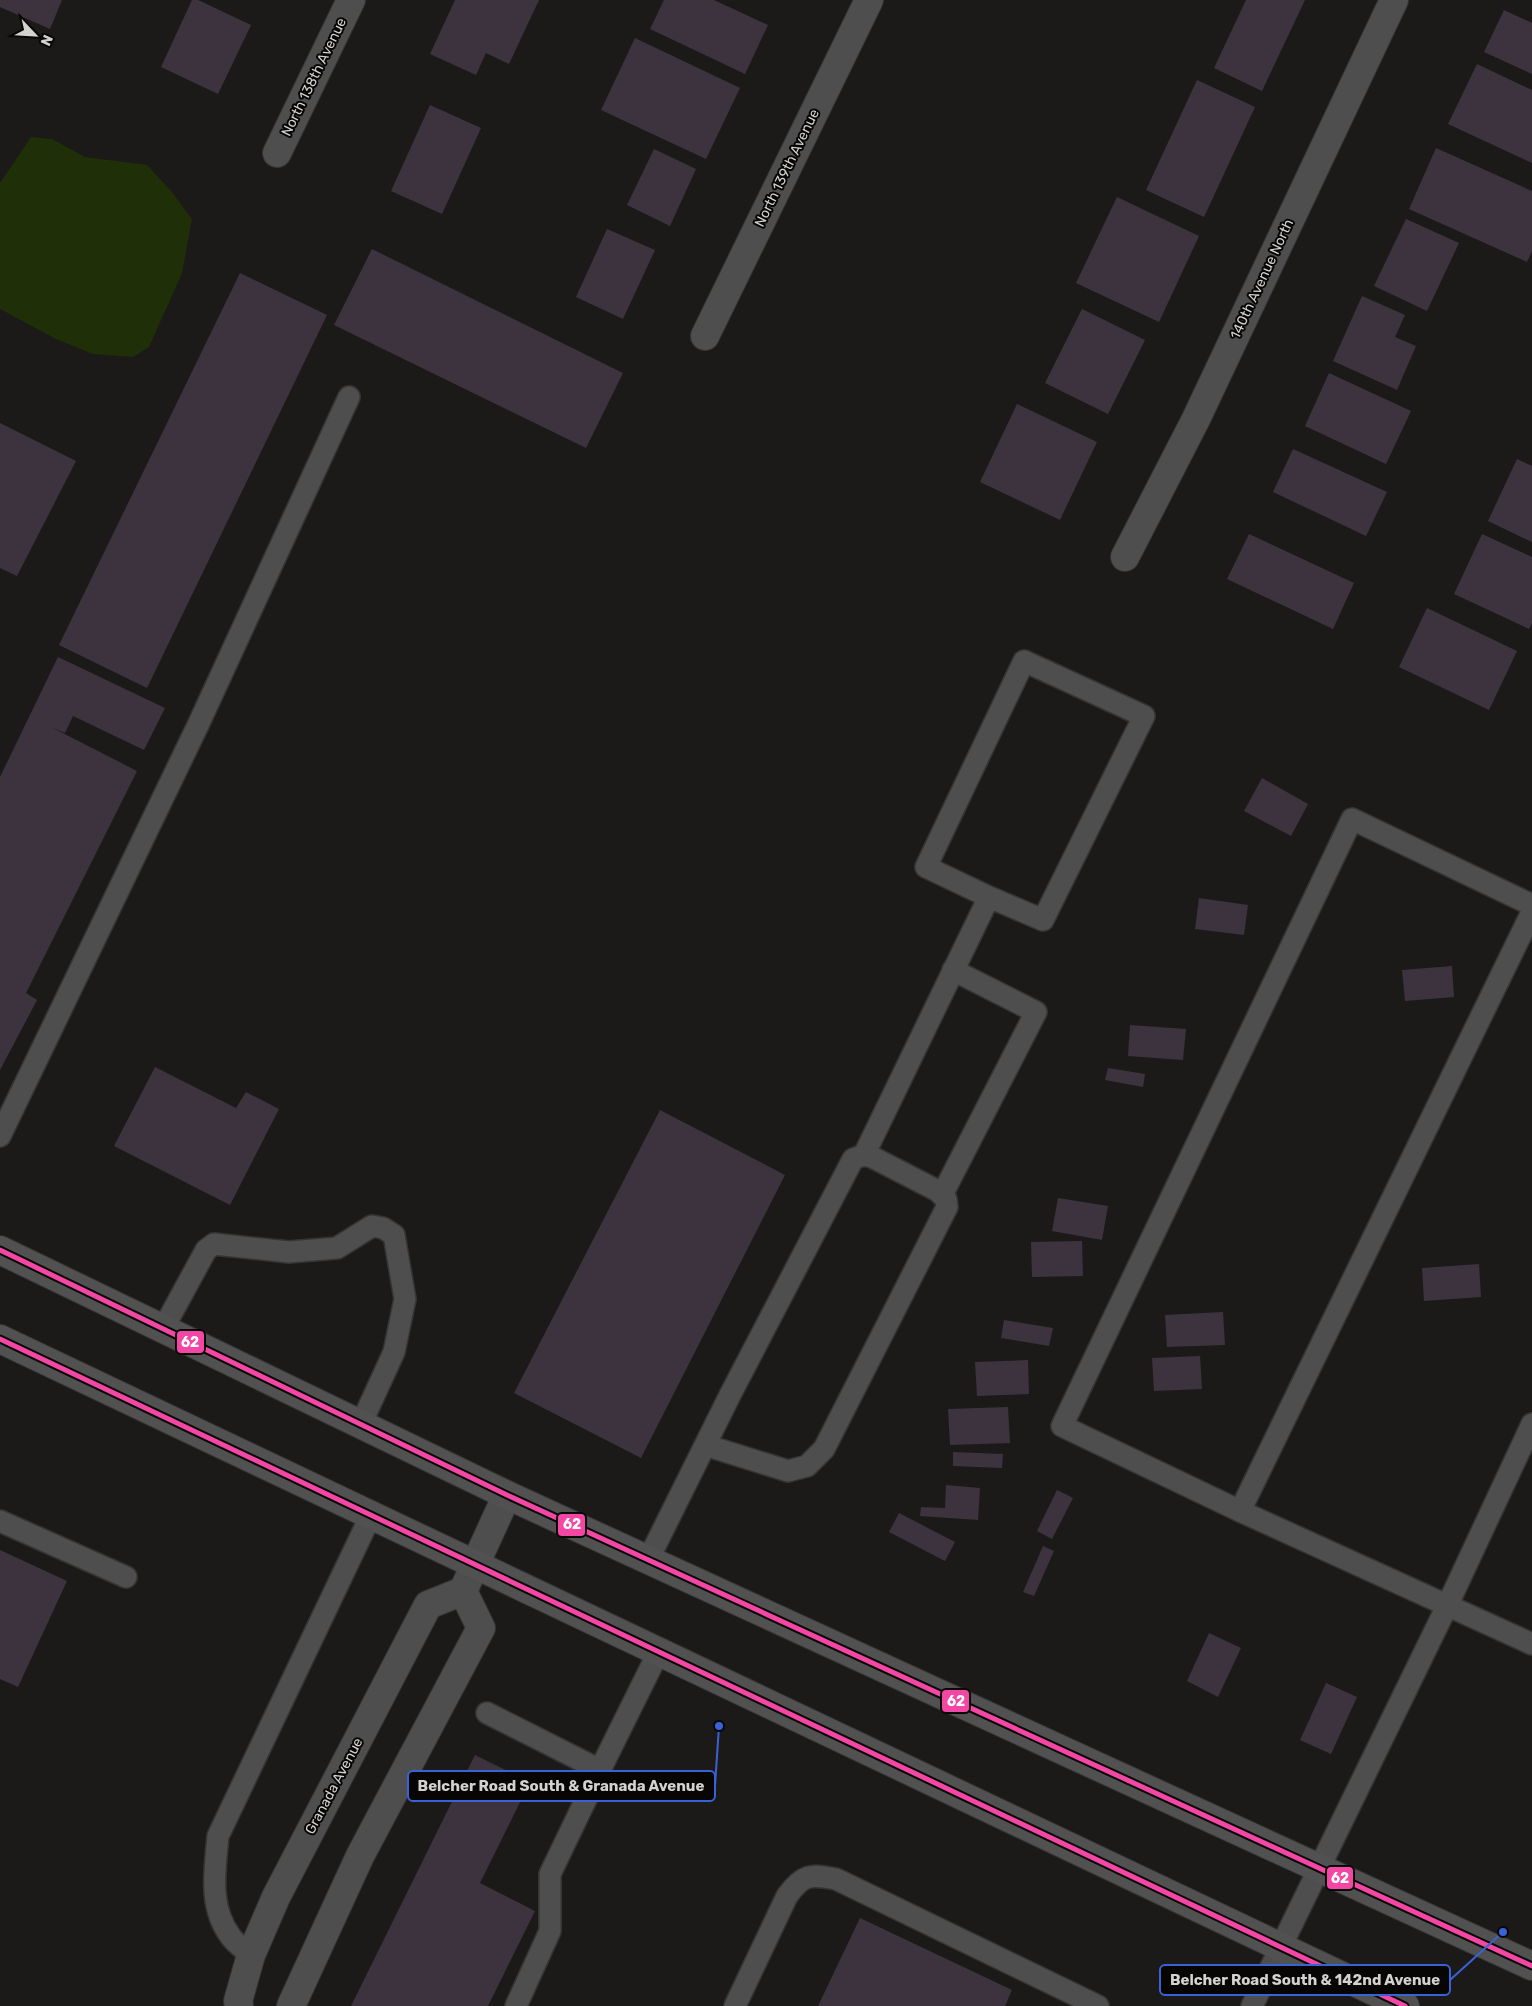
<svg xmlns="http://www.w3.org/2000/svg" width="1532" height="2006" viewBox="0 0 1532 2006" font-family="Rubik,sans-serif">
	<rect width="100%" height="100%" fill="#1c1a18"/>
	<!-- green -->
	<path fill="#1f2f07" d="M31,137l21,2 33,18 62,8 24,26 21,28 -10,54 -33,74 -16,10 -40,-3 -37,-15 -56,-30v-126z"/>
	<!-- building -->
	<g fill="#3c333e">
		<path d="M0,0h62l-12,29 -50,-22z"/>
		<path d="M192,0h6l53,25 -33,69 -57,-27z"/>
		<path d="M455,0h84l-30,64 -23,-11 -10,22 -46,-21z"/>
		<path d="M664,0h50l54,25 -23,49 -95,-45z"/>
		<path d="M1246,0h59l-43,91 -48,-23z"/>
		<path d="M1504,10l28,13v51l-48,-22z"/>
		<path d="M635,38l105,50 -34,71 -105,-49z"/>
		<path d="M1477,64l55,26v73l-84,-39z"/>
		<path d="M1197,80l58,27 -51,110 -58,-27z"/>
		<path d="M430,105l51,23 -39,86 -51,-23z"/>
		<path d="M1436,148l96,43v60l-5,11 -118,-53z"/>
		<path d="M654,149l42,20 -26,57 -43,-21z"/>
		<path d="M1117,197l82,39 -40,86 -83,-39z"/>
		<path d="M1406,219l53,24 -32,68 -53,-25z"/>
		<path d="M607,229l48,21 -32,69 -47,-22z"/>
		<path d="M372,249l251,124 -37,75 -252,-123z"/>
		<path d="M240,273l87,42 -180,373 -88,-43z"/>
		<path d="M1362,296l43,19 -10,22 21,9 -19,44 -64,-29z"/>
		<path d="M1082,309l63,31 -37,74 -63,-31z"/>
		<path d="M1329,373l82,38 -25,53 -81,-38z"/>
		<path d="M1017,404l80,38 -37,78 -80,-38z"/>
		<path d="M0,423l76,38 -59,115 -17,-8z"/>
		<path d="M1293,449l94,43 -21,44 -93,-44z"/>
		<path d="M1517,459l15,7v76l-44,-21z"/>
		<path d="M1249,534l105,49 -21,46 -106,-50z"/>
		<path d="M1482,534l50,23v66l-3,6 -75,-35z"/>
		<path d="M1427,608l90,43 -28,59 -90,-43z"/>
		<path d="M58,657l107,51 -21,42 -71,-34 -8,17 -14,-6 86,44 -111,222 11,7 -37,70v-293z"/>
		<path d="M1262,778l46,26 -17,32 -47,-25z"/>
		<path d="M1199,898l49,7 -4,30 -49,-6z"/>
		<path d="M1452,966l2,31 -49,4 -3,-31z"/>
		<path d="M1130,1025l56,4 -3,31 -55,-4z"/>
		<path d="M155,1067l81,41 10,-16 33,17 -49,96 -116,-59z"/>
		<path d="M1108,1068l37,6 -2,13 -38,-7z"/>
		<path d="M660,1110l125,65 -144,283 -127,-65z"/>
		<path d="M1058,1198l50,8 -6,34 -50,-9z"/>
		<path d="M1082,1241l1,35 -51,1 -1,-35z"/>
		<path d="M1479,1264l2,33 -57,4 -2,-33z"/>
		<path d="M1223,1312l2,33 -58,2 -2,-32z"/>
		<path d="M1004,1320l49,8 -4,18 -48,-8z"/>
		<path d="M1200,1356l2,33 -48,2 -2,-33z"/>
		<path d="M1028,1360l1,34 -52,2 -2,-34z"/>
		<path d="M1008,1407l2,36 -60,2 -2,-36z"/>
		<path d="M953,1452l50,2 -1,14 -49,-2z"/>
		<path d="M946,1485l34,3 -2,32 -58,-4 1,-9 24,1z"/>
		<path d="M1057,1490l16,8 -21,41 -15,-8z"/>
		<path d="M899,1513l56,29 -10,19 -56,-29z"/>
		<path d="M1043,1546l11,5 -20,45 -11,-4z"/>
		<path d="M0,1550l67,31 -49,106 -18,-8z"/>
		<path d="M1209,1633l32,15 -23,49 -31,-16z"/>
		<path d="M1326,1683l31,14 -26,57 -31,-14z"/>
		<path d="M475,1755l55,27 -50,101 55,28 -47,95h-137z"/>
		<path d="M860,1918l152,72 -7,16h-187z"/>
	</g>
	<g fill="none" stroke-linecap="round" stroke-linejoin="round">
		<defs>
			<g id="lane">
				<path d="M1532,905l-180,-86 -290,607 178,85 292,133"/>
				<path d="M0,1136l199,-413 150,-326"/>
				<path d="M864,1155l125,-258 -63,-30 98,-206 120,55 -101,204 -54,-23"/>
				<path d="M942,1195l94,-183 -83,-42"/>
				<path d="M163,1329l43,-79 8,-6 75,8 48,-4 35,-22 11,2 11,7 11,64 -11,53 -33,72"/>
				<path d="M1240,1511l292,-599"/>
				<path d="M0,1521l126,56"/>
				<path d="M648,1560l82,-165 123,-236 11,-4 8,2 66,34 8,8 1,8 -123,242 -17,17 -19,5 -83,-26"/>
				<path d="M487,1713l113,57 59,-119"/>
				<path d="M251,1955c-7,-6 -15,-11 -20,-18 -23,-30 -16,-67 -13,-101l153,-321"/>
				<path d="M516,2006l34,-75v-57l50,-104"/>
				<path d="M735,2006l52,-110c16,-22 23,-22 49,-17l262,127"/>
				<path d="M1252,2006l196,-402 84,-180"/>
			</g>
			<g id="street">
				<path d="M277,153l74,-153"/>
				<path d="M705,336l164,-336"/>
				<path d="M1125,557l71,-138 198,-419"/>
				<path d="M239,2006l-1,-5 13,-46 25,-58 152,-292 35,-14 44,-96"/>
				<path d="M291,2006l69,-150 121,-228 -18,-37"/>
			</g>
			<g id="secondary">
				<path d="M0,1250l507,245 1025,471"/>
				<path d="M0,1339l1405,667"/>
			</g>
		</defs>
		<!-- lane casing -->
		<use href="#lane" stroke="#353433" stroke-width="24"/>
		<!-- street casing -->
		<use href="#street" stroke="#353433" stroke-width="30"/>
		<!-- secondary casing -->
		<use href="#secondary" stroke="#353433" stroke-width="30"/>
		<!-- lane -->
		<use href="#lane" stroke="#4e4e4f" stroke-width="21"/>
		<!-- street -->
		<use href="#street" stroke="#4e4e4f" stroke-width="28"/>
		<!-- secondary -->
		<use href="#secondary" stroke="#515152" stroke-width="28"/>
		<defs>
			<g id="bus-1">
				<path d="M0,1250l507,245 1025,471"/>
				<path d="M0,1339l1405,667"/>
			</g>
		</defs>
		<!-- bus-1 casing -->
		<use href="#bus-1" stroke="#070605" stroke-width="9"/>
		<!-- bus-1 -->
		<use href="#bus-1" stroke="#f346a5" stroke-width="5"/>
	</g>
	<g text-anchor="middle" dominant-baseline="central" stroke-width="4" stroke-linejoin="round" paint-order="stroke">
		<!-- street labels -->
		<g font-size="14" fill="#d3d2d0" stroke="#070605">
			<text transform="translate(314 77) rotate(-64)">North 138th Avenue</text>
			<text transform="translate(787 168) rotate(-64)">North 139th Avenue</text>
			<text transform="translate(1262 279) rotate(-65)">140th Avenue North</text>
			<text transform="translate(334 1786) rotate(-62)">Granada Avenue</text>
		</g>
	</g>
	<!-- callouts -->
	<path fill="none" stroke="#3862d7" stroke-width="2" d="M719 1726L715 1786M1503 1932L1450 1980"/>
	<g fill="#3862d7" stroke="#070605" stroke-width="2">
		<circle cx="719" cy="1726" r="5"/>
		<circle cx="1503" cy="1932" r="5"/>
	</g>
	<g fill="#070605" stroke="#3862d7" stroke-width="2">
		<rect x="408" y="1771" width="307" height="30" rx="5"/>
		<rect x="1160" y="1965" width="290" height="30" rx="5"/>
	</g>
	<g font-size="15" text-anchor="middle" font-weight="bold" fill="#d3d2d0">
		<text x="561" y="1791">Belcher Road South &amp; Granada Avenue</text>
		<text x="1305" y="1985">Belcher Road South &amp; 142nd Avenue</text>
	</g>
	<g stroke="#070605" stroke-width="2">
		<rect x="176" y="1330" width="29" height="24" rx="5" fill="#f346a5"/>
		<rect x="557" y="1513" width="29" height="24" rx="5" fill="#f346a5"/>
		<rect x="941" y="1689" width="29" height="24" rx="5" fill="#f346a5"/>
		<rect x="1326" y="1866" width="28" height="24" rx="5" fill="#f346a5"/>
	</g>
	<g font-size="14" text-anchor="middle" font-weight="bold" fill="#fff">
		<text x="190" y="1347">62</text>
		<text x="572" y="1529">62</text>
		<text x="956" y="1706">62</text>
		<text x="1340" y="1883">62</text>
	</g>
	<!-- north arrow -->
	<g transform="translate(35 35) rotate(115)" stroke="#070605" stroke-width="4" paint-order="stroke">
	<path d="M0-4L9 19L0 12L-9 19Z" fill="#d3d2d0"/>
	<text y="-8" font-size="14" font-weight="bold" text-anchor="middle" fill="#d3d2d0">N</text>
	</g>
</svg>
